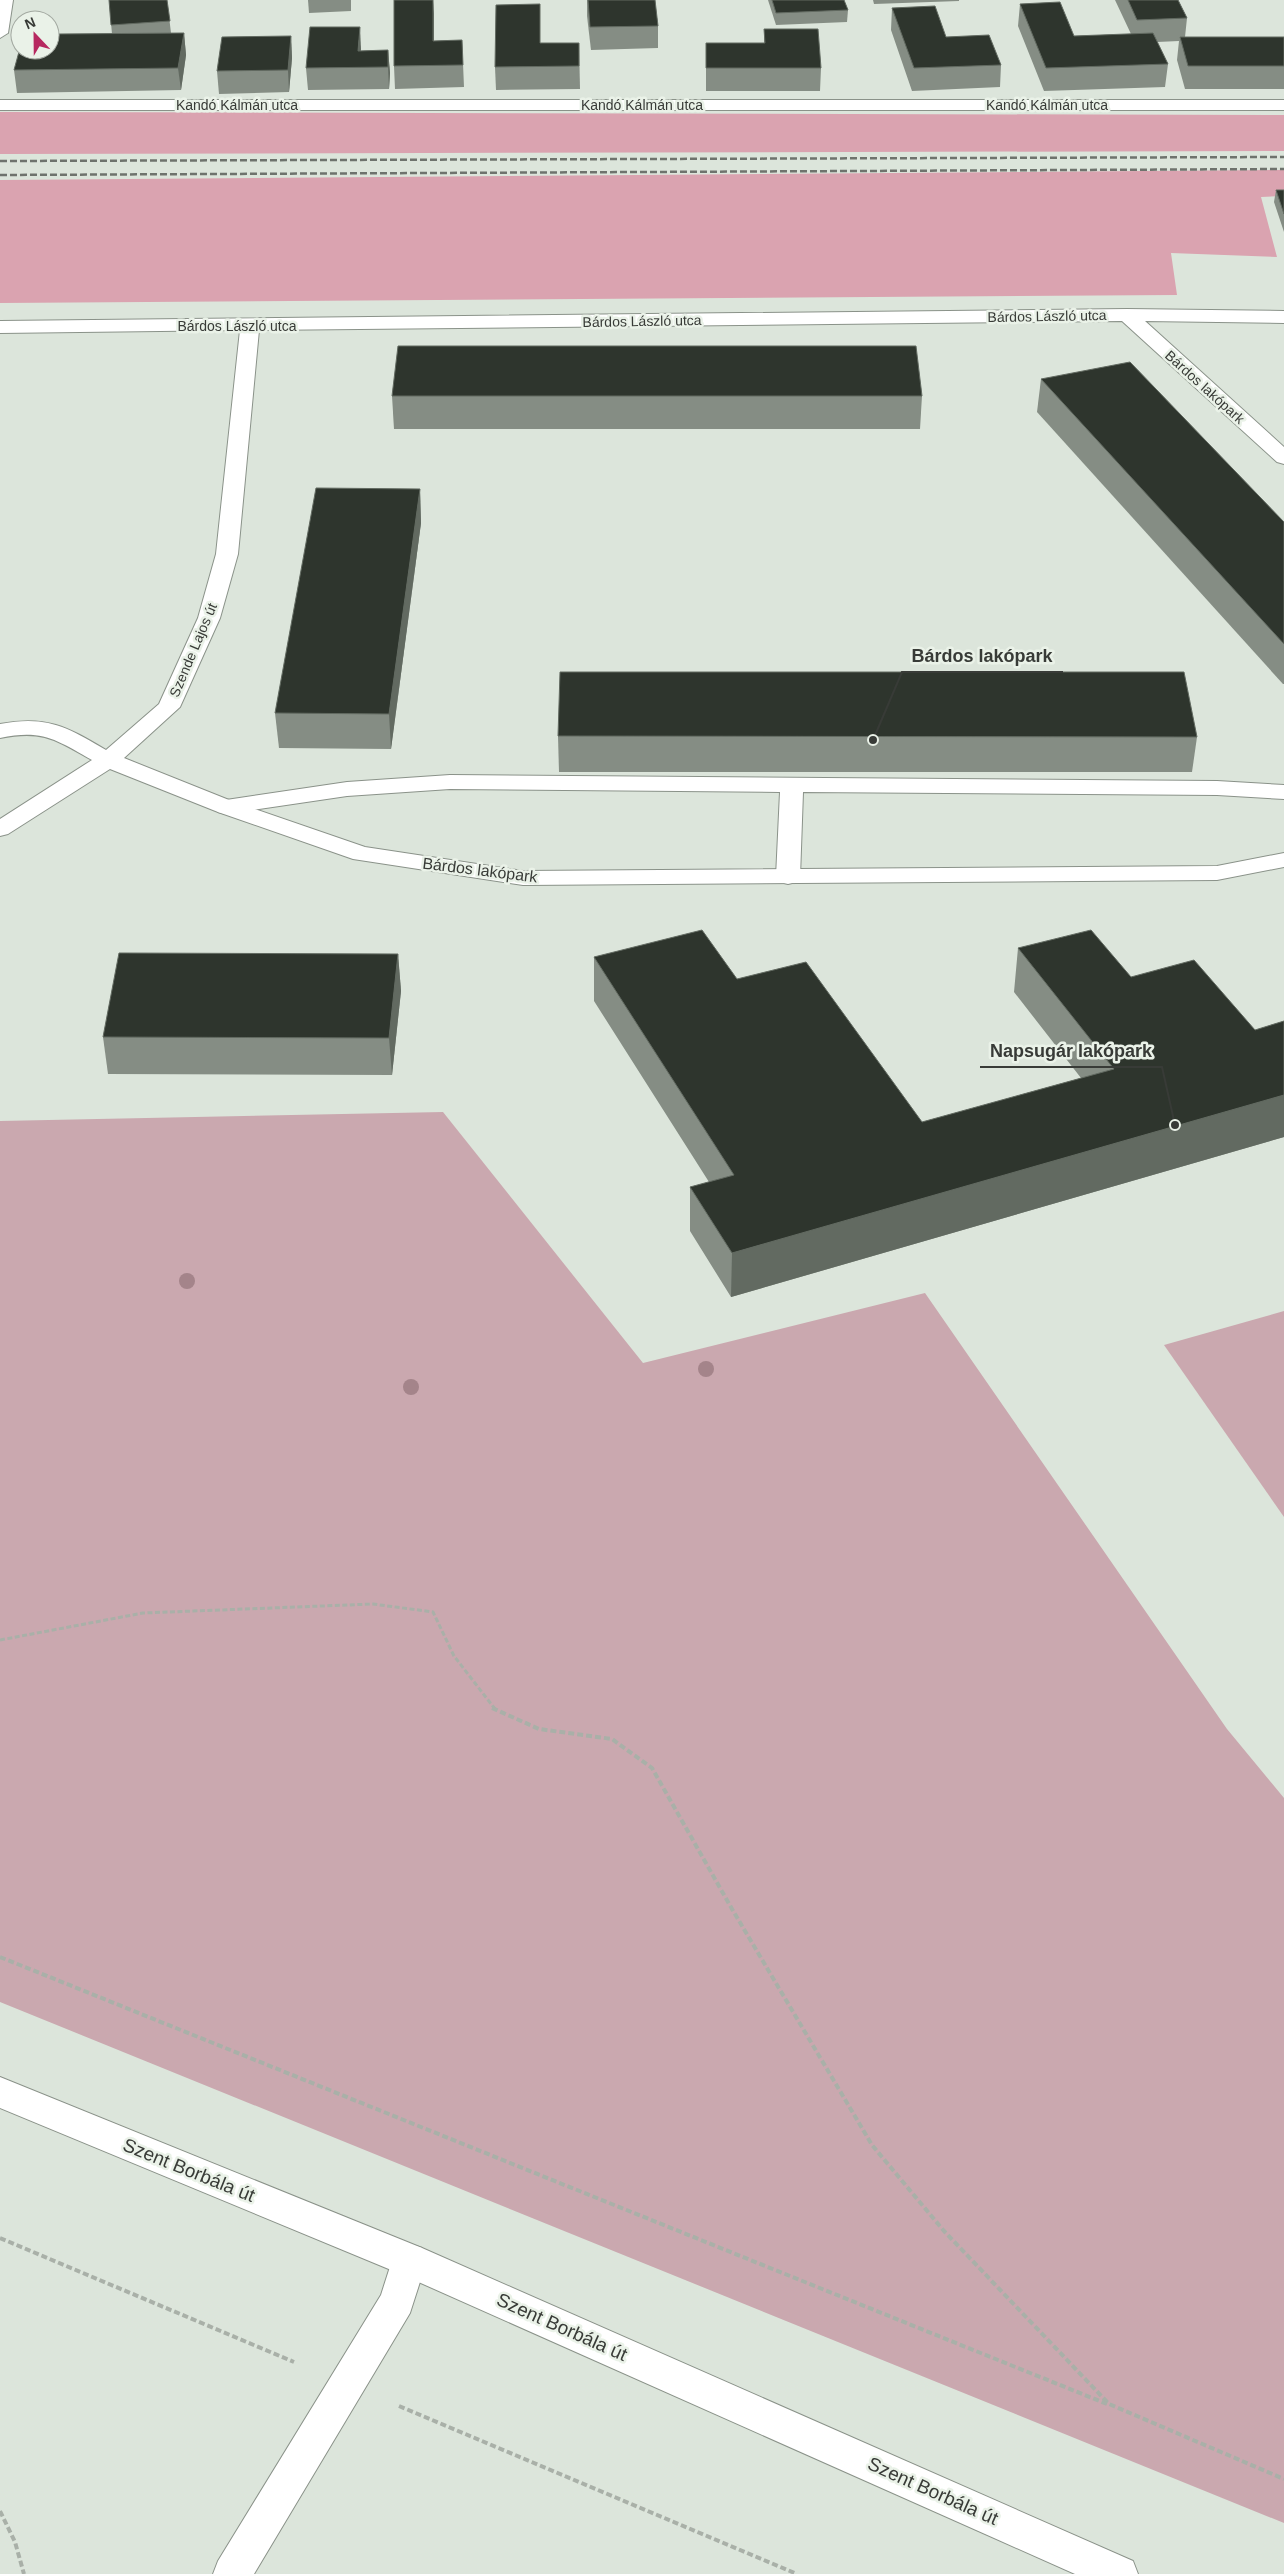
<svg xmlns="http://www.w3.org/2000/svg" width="1284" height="2574" viewBox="0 0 1284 2574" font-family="Arial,sans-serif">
	<rect width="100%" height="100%" fill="#dce5db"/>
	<!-- green -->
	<g fill="#caa8af">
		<path d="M443,1112l200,251 282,-70 302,436 57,69v725l-1284,-521v-881z"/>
		<path d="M1284,1311v206l-120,-172z"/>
	</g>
	<!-- forest -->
	<g fill="#daa3b0">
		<path d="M0,112l1284,3v36l-1284,3z"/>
		<path d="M1284,170v26l-23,1 16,60 -106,-4 6,42 -1177,8v-123z"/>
	</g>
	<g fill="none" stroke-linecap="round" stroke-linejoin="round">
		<defs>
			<g id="service">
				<path d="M450,775l767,6 67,4v14l-67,-4 -414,-3 -3,85 -4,5 -8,2 -8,-2 -4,-5 4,-85 -330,-3 -103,7 -121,18 -8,-2 -4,-5 4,-5 8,-2 121,-18z"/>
				<path d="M409,2244l13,4 5,12 -17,53 -156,261h-41l5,-13 163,-266 15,-47z"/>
			</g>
			<g id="minor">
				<path d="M0,0h13l-5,33 -8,5z"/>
				<rect x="0" y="100" width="1284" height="10"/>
				<path d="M1127,309l157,2v12l-139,-2 139,126v17l-7,-2 -155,-141 -863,9 -21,224 -18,64 -40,89 -56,51 110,44 131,45 158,24 694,-5 67,-13v14l-67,13 -694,5 -170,-26 -135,-47 -108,-43 -102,65 -8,2v-17l92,-59c-36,-20 -49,-31 -92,-22v-14c47,-9 67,3 106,26l53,-46 39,-86 18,-64 24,-224 -240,3v-12z"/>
			</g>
			<path id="tertiary" d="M0,2077l422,171 711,313 5,13h-63l-679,-302 -396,-164z"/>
		</defs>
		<!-- service casing -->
		<use href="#service" stroke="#8a9289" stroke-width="2"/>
		<!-- minor casing -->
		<use href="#minor" stroke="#8a9289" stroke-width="2"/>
		<!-- tertiary casing -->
		<use href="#tertiary" stroke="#8a9289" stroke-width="2"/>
		<!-- path-far1 -->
		<path stroke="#a9b0a8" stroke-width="3" stroke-dasharray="5 2.5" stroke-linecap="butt" d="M0,1640l143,-27 230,-9 60,8 21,44 41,53"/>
		<!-- path -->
		<g stroke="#a9b0a8" stroke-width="4" stroke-dasharray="6 3" stroke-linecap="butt">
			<path d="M492,1708l47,21 73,10 40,29 80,141 140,236 72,86 165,173 175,75"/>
			<path d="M0,1957l1107,447"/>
			<path d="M0,2238l294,124"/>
			<path d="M399,2406l398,168"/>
			<path d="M0,2511l15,31 9,32"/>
		</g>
		<!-- service -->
		<use href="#service" fill="#fff" fill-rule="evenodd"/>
		<!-- minor -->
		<use href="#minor" fill="#fff" fill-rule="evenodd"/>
		<!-- tertiary -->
		<use href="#tertiary" fill="#fff" fill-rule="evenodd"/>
		<!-- rail -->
		<g stroke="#6e736d" stroke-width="2.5" stroke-dasharray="7 3" stroke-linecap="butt">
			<path d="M0,161l1284,-4"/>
			<path d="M0,175l1284,-6"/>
		</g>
	</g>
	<!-- trees -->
	<g fill="#a4848a">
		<circle cx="187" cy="1281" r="8"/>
		<circle cx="706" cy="1369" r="8"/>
		<circle cx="411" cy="1387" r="8"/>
	</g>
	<!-- wall -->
	<g fill="#858d84">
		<path d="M109,0h58l4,33h13l2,22 -5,35 -164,3 -3,-23 41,-23 57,-13z"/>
		<path d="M308,0h43v11l-42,2z"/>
		<path d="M433,0l1,41 28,-1 2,47 -69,2 -1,-23z"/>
		<path d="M587,0h68l3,26v22l-67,2 -4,-34z"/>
		<path d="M768,0h76l4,10 -1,12 -71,3z"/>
		<path d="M873,0h86v1l-85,3z"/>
		<path d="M1115,0h63l9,18 -2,19h99v52h-99l-8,-29 2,-19 -22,1 11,22 -3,23 -121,4 -26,-65 2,-22 54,32 57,-2z"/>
		<path d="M892,8l54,29 55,28 -1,22 -88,4 -21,-61z"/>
		<path d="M764,29l57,39 -1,23h-114v-48h58z"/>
		<path d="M291,36l1,22 -3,34 -70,2 -2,-23z"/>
		<path d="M541,43h38l1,46 -84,1 -1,-23z"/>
		<path d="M388,50l2,23 -1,16 -81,1 -2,-22 55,-17z"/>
		<path d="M1276,190h8v42l-10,-30z"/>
		<path d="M1041,379l243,143v162h-1l-246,-272z"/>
		<path d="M392,396h530l-2,33h-526z"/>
		<path d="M420,489l1,34 -30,226 -112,-1 -4,-35z"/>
		<path d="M558,736l639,1 -5,35h-633z"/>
		<path d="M1018,948l113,29 124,53 29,-9v116l-553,160 -41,-66v-44l19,-5 -115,-181v-44l143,22 185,143 159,-44 -67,-86z"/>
		<path d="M398,954l3,37 -9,84 -284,-1 -5,-37z"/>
	</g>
	<!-- shaded-wall -->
	<g fill="#626a61">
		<path d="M433,0l1,14v49l-1,-22z"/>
		<path d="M360,27l1,22 -1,18 -2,-16z"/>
		<path d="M184,33l2,22 -5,35 -3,-22z"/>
		<path d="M291,36l1,22 -3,34 -1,-22z"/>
		<path d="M388,50l2,23 -1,16 -1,-22z"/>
		<path d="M420,489l1,34 -30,226 -2,-35z"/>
		<path d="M398,954l3,37 -9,84 -3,-37z"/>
		<path d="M1284,1095v42l-553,160 1,-44z"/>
	</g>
	<!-- building -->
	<g fill="#2e352d" stroke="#626a61">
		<path d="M109,0h58l3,21 -59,4z"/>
		<path d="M394,0h39v41l29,-1 1,25 -69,1z"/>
		<path d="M588,0h67l3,26 -68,1z"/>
		<path d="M772,0h72l4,10 -72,3z"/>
		<path d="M1128,0h50l9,18 -50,2z"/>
		<path d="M1060,2l14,34 79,-3 15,31 -122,4 -26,-64z"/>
		<path d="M540,4v39h39v23l-84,1 1,-62z"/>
		<path d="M935,6l11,31 43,-2 12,30 -87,3 -22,-60z"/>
		<path d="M310,27h50l-2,24 30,-1v17l-82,1z"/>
		<path d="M764,29h54l3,39h-115v-25h59z"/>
		<path d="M184,33l-6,35 -164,2 6,-22v2h30v-3h5l3,-13z"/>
		<path d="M291,36l-3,34 -71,1 5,-34z"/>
		<path d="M1180,37h104v29h-96z"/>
		<path d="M1276,190h8v24z"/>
		<path d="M398,346h518l6,50h-530z"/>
		<path d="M1130,362l154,160v122l-243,-265z"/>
		<path d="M316,488l104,1 -31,225 -114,-1z"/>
		<path d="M560,672h624l13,65 -639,-1z"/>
		<path d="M702,930l35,49 69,-17 116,160 192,-53 -96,-121 73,-18 40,47 63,-17 61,70 29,-9v74l-552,158 -42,-66 44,-12 -140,-218z"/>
		<path d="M119,953l279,1 -9,84 -286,-1z"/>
	</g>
	<g text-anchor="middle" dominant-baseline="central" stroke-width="5" stroke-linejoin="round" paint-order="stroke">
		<!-- far-street labels -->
		<g font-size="14" fill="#383b37" stroke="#eaf2e8">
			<text x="237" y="105">Kandó Kálmán utca</text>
			<text x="642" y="105">Kandó Kálmán utca</text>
			<text x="1047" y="105">Kandó Kálmán utca</text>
			<text transform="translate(1047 316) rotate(-1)">Bárdos László utca</text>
			<text transform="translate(642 321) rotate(-1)">Bárdos László utca</text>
			<text x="237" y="326">Bárdos László utca</text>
			<text transform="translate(1205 387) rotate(42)">Bárdos lakópark</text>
			<text transform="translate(193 650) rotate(-67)">Szende Lajos út</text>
		</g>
		<!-- street labels -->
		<g font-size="16" fill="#383b37" stroke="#eaf2e8">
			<text transform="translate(480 870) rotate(7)">Bárdos lakópark</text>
		</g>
		<!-- near-street labels -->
		<g font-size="19" fill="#383b37" stroke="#eaf2e8">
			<text transform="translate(189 2170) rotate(22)">Szent Borbála út</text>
			<text transform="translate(562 2327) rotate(24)">Szent Borbála út</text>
			<text transform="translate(933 2491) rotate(24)">Szent Borbála út</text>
		</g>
	</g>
	<!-- callouts -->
	<path fill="none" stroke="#383b37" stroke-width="2" d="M873 740L902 672H1063M1175 1125L1162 1067H980"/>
	<g fill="#383b37" stroke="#eaf2e8" stroke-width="2">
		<circle cx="873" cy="740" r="5"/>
		<circle cx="1175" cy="1125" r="5"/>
	</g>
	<g font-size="18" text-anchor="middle" font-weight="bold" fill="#383b37" stroke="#eaf2e8" stroke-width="5" stroke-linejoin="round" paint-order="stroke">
		<text x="982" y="662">Bárdos lakópark</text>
		<text x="1071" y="1057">Napsugár lakópark</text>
	</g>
	<!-- north arrow -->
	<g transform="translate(35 35) rotate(338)"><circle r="24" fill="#eaf2e8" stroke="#a3a9a1"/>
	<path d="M0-4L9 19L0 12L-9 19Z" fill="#b6285f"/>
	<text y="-8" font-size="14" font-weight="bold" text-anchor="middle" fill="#383b37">N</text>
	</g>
</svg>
